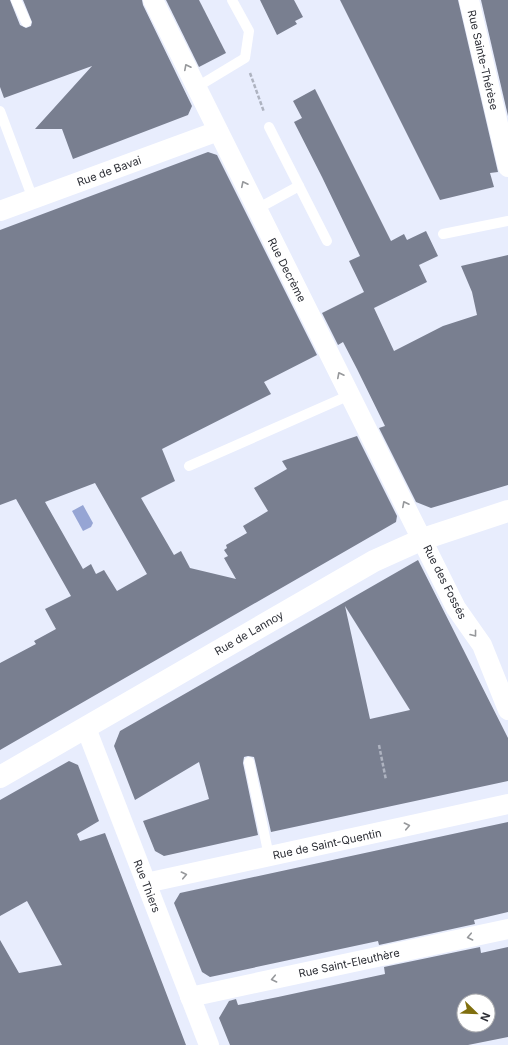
<svg xmlns="http://www.w3.org/2000/svg" width="508" height="1045" font-family="Inter,sans-serif">
<style>
.water{fill:#96a5d4}
.building{fill:#797f90;fill-rule:evenodd}
.lines{fill:none;stroke-linecap:round;stroke-linejoin:round}
.path{stroke:#aeb3c0;stroke-width:2.5;stroke-dasharray:4 2;stroke-linecap:butt}
.service{stroke:#fff;stroke-width:10}
.minor{stroke:#fff;stroke-width:20}
.secondary{stroke:#fff;stroke-width:22}
.oneway{stroke:#96989b}
.labels{text-anchor:middle;stroke-width:3.5;stroke-linejoin:round;paint-order:stroke}
.street-label{font-size:11px;fill:#2e3037;stroke:#fff}
</style>
<rect width="100%" height="100%" fill="#e8edfd"/>
<path class="water" d="M 83,505 L 93,523 L 91,527 L 83,531 L 72,511 Z"/>
<g class="building">
<path d="M 0,0 L 10,0 L 20,25 L 26,28 L 31,26 L 32,22 L 23,0 L 142,0 L 143,5 L 192,106 L 188,115 L 73,159 L 62,129 L 35,129 L 92,66 L 4,98 L 0,87 Z"/>
<path d="M 166,0 L 199,0 L 226,53 L 199,67 Z"/>
<path d="M 260,0 L 294,0 L 303,17 L 295,21 L 297,24 L 277,35 Z"/>
<path d="M 340,0 L 458,0 L 498,172 L 490,173 L 494,187 L 440,200 Z"/>
<path d="M 481,0 L 508,0 L 508,116 Z"/>
<path d="M 315,89 L 391,241 L 404,234 L 407,240 L 426,231 L 438,256 L 419,265 L 427,282 L 374,308 L 394,351 L 443,326 L 477,315 L 472,292 L 461,266 L 508,255 L 508,485 L 431,508 L 416,502 L 379,428 L 385,426 L 357,369 L 343,342 L 338,345 L 322,313 L 364,292 L 349,261 L 360,256 L 322,177 L 294,122 L 302,118 L 293,101 Z"/>
<path d="M 208,152 L 217,155 L 317,355 L 264,382 L 271,394 L 162,449 L 175,481 L 141,498 L 174,555 L 181,551 L 190,568 L 236,579 L 224,558 L 228,556 L 224,550 L 227,548 L 226,545 L 247,533 L 243,526 L 268,511 L 254,488 L 287,469 L 282,461 L 357,436 L 397,516 L 396,522 L 0,750 L 0,663 L 36,644 L 34,641 L 56,629 L 45,609 L 71,596 L 16,499 L 0,505 L 0,230 ZM 95,483 L 147,574 L 117,591 L 104,570 L 96,574 L 91,564 L 83,569 L 45,502 Z"/>
<path d="M 418,560 L 508,738 L 508,781 L 271,832 L 255,761 L 254,757 L 248,756 L 244,757 L 243,763 L 258,835 L 164,856 L 155,851 L 143,821 L 209,799 L 199,762 L 135,800 L 114,746 L 120,731 ZM 345,606 L 410,710 L 370,719 Z"/>
<path d="M 69,761 L 78,765 L 99,821 L 77,834 L 80,841 L 105,833 L 186,1045 L 0,1045 L 0,940 L 19,973 L 62,965 L 27,901 L 0,916 L 0,800 Z"/>
<path d="M 508,822 L 508,912 L 474,920 L 475,924 L 379,945 L 378,941 L 210,977 L 202,972 L 174,903 L 180,893 Z"/>
<path d="M 480,947 L 481,953 L 508,947 L 508,1037 L 468,1045 L 230,1045 L 219,1018 L 229,1001 L 236,999 L 238,1005 L 278,997 L 385,974 L 384,967 ZM 464,1001 L 488,1001 L 488,1025 L 464,1025 Z"/>
</g>
<g class="lines">
<g class="path">
<path d="M 250,73 L 264,112"/>
<path d="M 379,745 L 386,780"/>
</g>
<g class="service">
<path d="M 16,0 L 26,22"/>
<path d="M 197,87 L 245,58 L 249,31 L 232,0"/>
<path d="M 0,111 L 33,199"/>
<path d="M 269,127 L 327,241"/>
<path d="M 257,209 L 299,186"/>
<path d="M 443,234 L 508,221"/>
<path d="M 189,466 L 350,395"/>
<path d="M 249,762 L 269,856"/>
</g>
<g class="minor">
<path d="M 153,0 L 456,608 L 482,645 L 508,710"/>
<path d="M 469,0 L 508,167"/>
<path d="M 0,211 L 218,131"/>
<path d="M 86,728 L 209,1045"/>
<path d="M 146,883 L 508,804"/>
<path d="M 190,997 L 508,929"/>
</g>
<path class="secondary" d="M 0,777 L 374,561 L 423,539 L 508,511"/>
</g>
<defs><path id="oneway-chevron" d="M-2-3.5L2.5 0L-2 3.5" fill="none" stroke-width="1.6" stroke-linecap="round" stroke-linejoin="round"/></defs>
<g class="oneway">
<use href="#oneway-chevron" transform="translate(187 67) rotate(-117)"/>
<use href="#oneway-chevron" transform="translate(244 184) rotate(-116)"/>
<use href="#oneway-chevron" transform="translate(340 375) rotate(-117)"/>
<use href="#oneway-chevron" transform="translate(405 504) rotate(-117)"/>
<use href="#oneway-chevron" transform="translate(474 634) rotate(52)"/>
<use href="#oneway-chevron" transform="translate(407 826) rotate(-12)"/>
<use href="#oneway-chevron" transform="translate(184 875) rotate(-12)"/>
<use href="#oneway-chevron" transform="translate(470 937) rotate(168)"/>
<use href="#oneway-chevron" transform="translate(274 979) rotate(168)"/>
</g>
<g class="labels">
<g class="street-label">
<text transform="translate(483 60) rotate(77)" y="4">Rue Sainte-Thérèse</text>
<text transform="translate(109 171) rotate(-20)" y="4">Rue de Bavai</text>
<text transform="translate(287 270) rotate(63)" y="4">Rue Decrème</text>
<text transform="translate(445 582) rotate(63)" y="4">Rue des Fossés</text>
<text transform="translate(249 633) rotate(-30)" y="4">Rue de Lannoy</text>
<text transform="translate(327 844) rotate(-12)" y="4">Rue de Saint-Quentin</text>
<text transform="translate(147 886) rotate(69)" y="4">Rue Thiers</text>
<text transform="translate(349 963) rotate(-12)" y="4">Rue Saint-Eleuthère</text>
</g>
</g>
<g transform="translate(476 1013) rotate(113)"><circle r="19" fill="#ffffff" stroke="#abacaf"/>
<path d="M0-3L7 15L0 10L-7 15Z" fill="#806f0e"/>
<text y="-6" font-size="11" font-weight="bold" text-anchor="middle" fill="#2e3037">N</text>
</g>
</svg>
